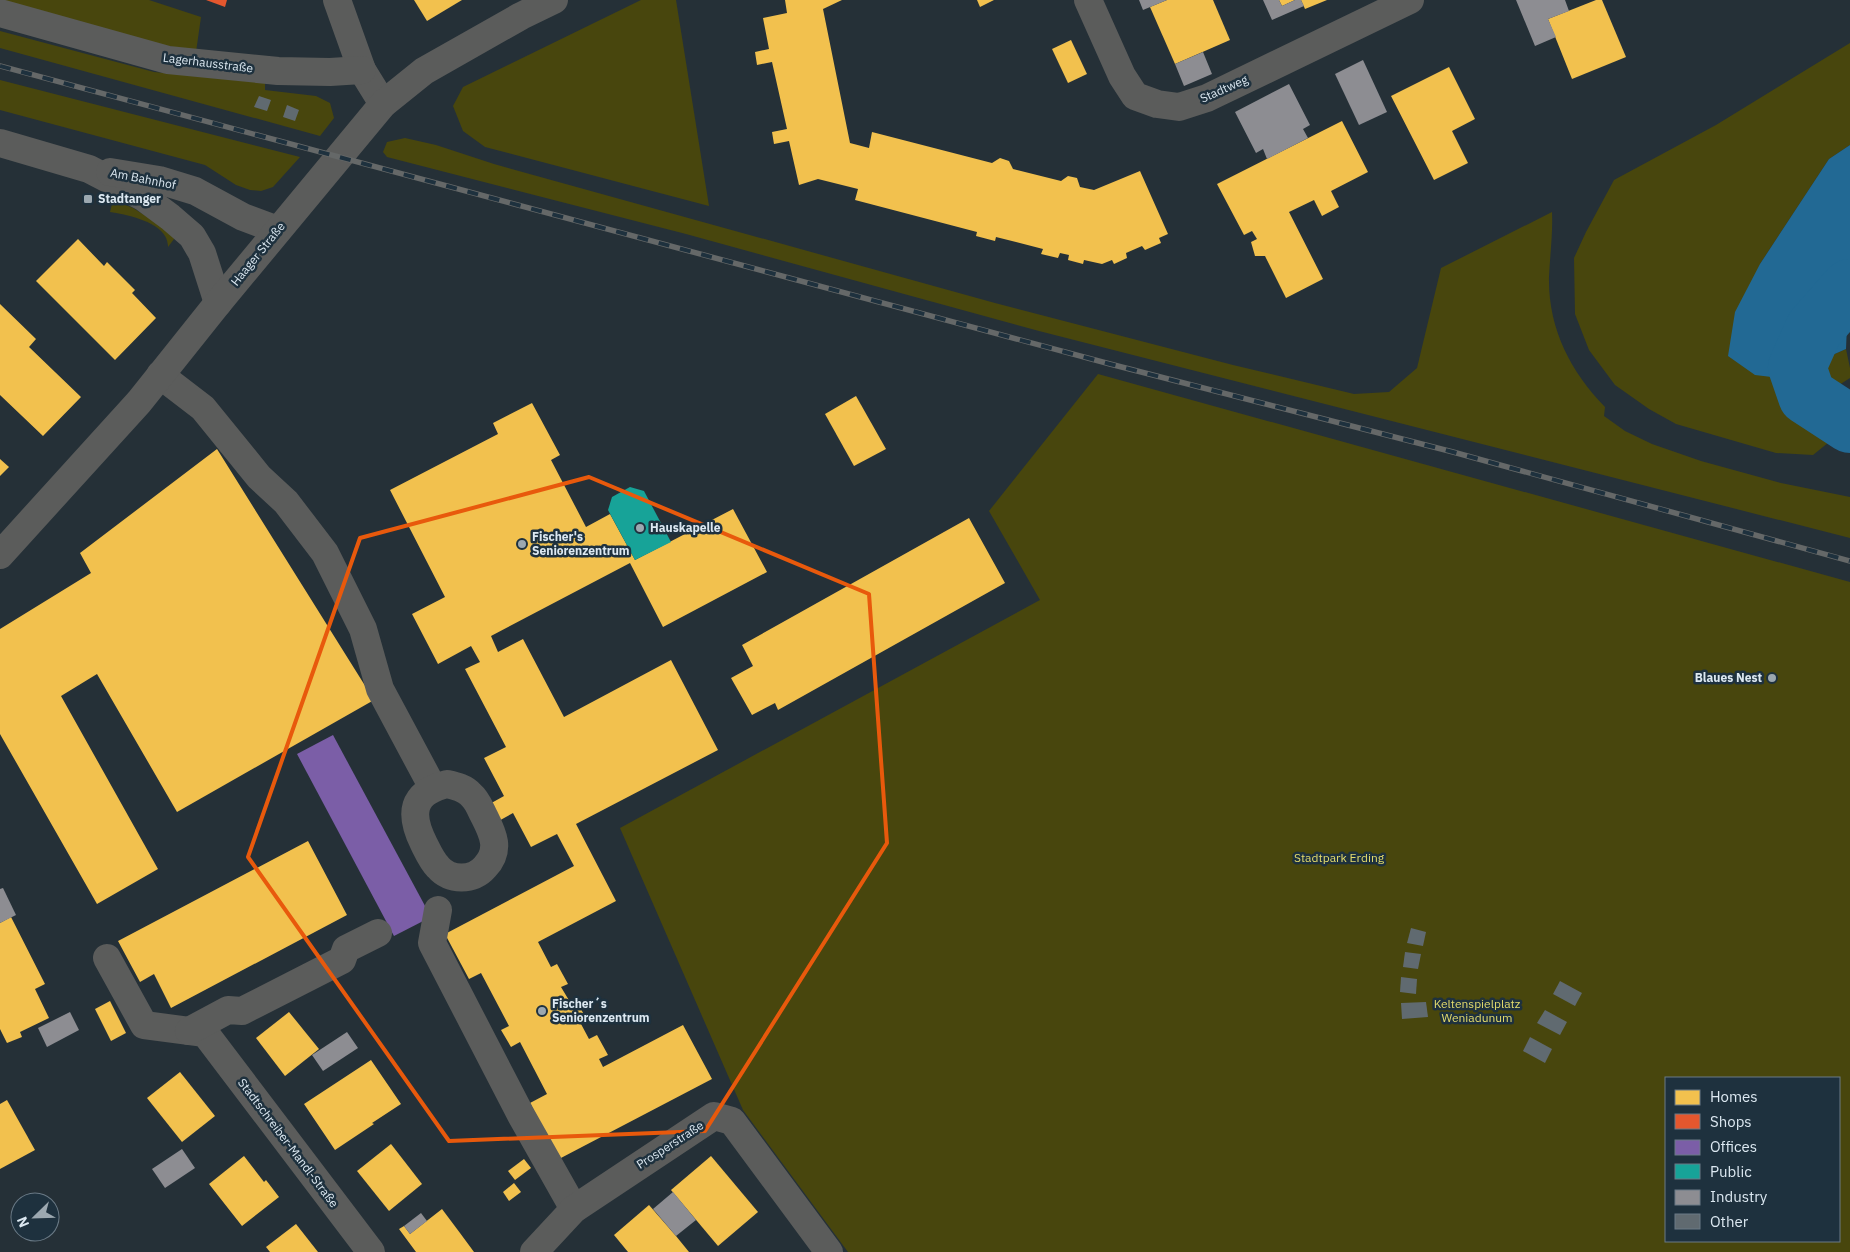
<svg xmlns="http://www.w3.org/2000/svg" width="1850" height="1252" font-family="'IBM Plex Sans',sans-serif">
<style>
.green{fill:#48460d;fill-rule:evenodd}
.water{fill:#226994}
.homes{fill:#f2c14e}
.shops{fill:#e4572e}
.offices{fill:#7b5ea7}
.public{fill:#17a398}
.industry{fill:#8d8d92}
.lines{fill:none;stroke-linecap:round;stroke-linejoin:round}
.river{stroke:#226994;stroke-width:58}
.building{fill:#606a70}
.minor{stroke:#5b5c5b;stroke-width:28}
.rail-casing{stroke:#656868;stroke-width:5.5}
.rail{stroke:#1e313e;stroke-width:4;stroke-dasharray:11;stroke-linecap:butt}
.marked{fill:none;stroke:#e8590c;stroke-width:4;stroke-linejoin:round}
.poi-dot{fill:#9ca8b0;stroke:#1e313e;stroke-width:2}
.labels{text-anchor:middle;stroke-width:5;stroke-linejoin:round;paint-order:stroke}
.street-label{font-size:12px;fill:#dce8f1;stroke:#1e313e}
.poi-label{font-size:12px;font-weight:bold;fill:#dce8f1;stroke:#1e313e;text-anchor:start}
.park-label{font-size:12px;fill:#e4dc6d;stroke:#1e313e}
</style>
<rect width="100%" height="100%" fill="#253037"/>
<g class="green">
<path d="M 0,0 L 149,0 L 201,17 L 196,52 L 127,37 Z"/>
<path d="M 641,0 L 676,0 L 709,206 L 485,147 L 463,131 L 453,106 L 463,87 Z"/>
<path d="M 0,31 L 154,72 L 265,83 L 265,90 L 316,96 L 330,103 L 334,118 L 320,136 L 0,48 Z"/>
<path d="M 1850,43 L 1850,145 L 1829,159 L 1760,264 L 1780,378 L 1797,367 L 1821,360 L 1846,349 L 1850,368 L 1850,378 L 1803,408 L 1797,410 L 1835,424 L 1834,438 L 1813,455 L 1776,453 L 1676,424 L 1649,409 L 1615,385 L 1589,350 L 1575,314 L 1574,258 L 1586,232 L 1614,180 L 1716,125 Z"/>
<path d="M 0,80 L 300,157 L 273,187 L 261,191 L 250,190 L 236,185 L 205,165 L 0,110 Z"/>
<path d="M 405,138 L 436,145 L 494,164 L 995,303 L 1233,365 L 1354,394 L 1389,392 L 1417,368 L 1441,268 L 1552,212 C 1553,233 1550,255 1549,277 C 1548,328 1570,371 1605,407 L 1604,416 L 1625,431 L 1652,444 L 1701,461 L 1781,483 L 1850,497 L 1850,538 L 1039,331 L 686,234 L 387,157 L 383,152 L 387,142 Z"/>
<path d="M 113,200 L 133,208 L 173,233 L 174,239 L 168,247 C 168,244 167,239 165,236 C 157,221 125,214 110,212 Z"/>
<path d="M 1098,374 L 1850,582 L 1850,1252 L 848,1252 L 743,1110 L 620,828 L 1040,600 L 989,511 ZM 1666,1078 L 1839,1078 L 1839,1241 L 1666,1241 Z"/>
</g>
<path class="water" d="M 1850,145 L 1850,321 L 1847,325 L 1846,349 L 1821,360 L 1797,367 L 1780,378 L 1755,375 L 1728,356 L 1735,312 L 1760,264 L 1829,159 Z"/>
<g class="homes">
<path d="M 414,0 L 462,0 L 427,21 Z"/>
<path d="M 785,0 L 842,0 L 823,9 L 850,143 L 869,148 L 872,132 L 992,163 L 1000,158 L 1009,161 L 1013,169 L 1061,181 L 1068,176 L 1077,178 L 1080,187 L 1094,190 L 1140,171 L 1168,234 L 1159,238 L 1161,243 L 1145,250 L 1142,246 L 1126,253 L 1127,258 L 1114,264 L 1112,260 L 1102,264 L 1084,260 L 1083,264 L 1068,260 L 1069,255 L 1060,253 L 1058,258 L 1041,254 L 1043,249 L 996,237 L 995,241 L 976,236 L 977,232 L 855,200 L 858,189 L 818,179 L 799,185 L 789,141 L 774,144 L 772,132 L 787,129 L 772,62 L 757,65 L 755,52 L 769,49 L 763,18 L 787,13 Z"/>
<path d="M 977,0 L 994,0 L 980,7 Z"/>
<path d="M 1167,0 L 1213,0 L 1230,40 L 1175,64 L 1150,7 Z"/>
<path d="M 1279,0 L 1295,0 L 1282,6 Z"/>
<path d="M 1301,0 L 1327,0 L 1305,9 Z"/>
<path d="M 1596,0 L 1602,0 L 1626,57 L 1572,79 L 1548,19 Z"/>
<path d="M 1071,40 L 1087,74 L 1068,83 L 1052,49 Z"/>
<path d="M 1449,67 L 1475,119 L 1452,131 L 1468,163 L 1434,180 L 1391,96 Z"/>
<path d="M 1342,121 L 1368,172 L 1331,191 L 1339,207 L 1322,216 L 1314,200 L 1289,212 L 1323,279 L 1286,298 L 1265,256 L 1255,256 L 1251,242 L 1257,239 L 1252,231 L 1244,235 L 1217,184 Z"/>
<path d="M 78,239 L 104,266 L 107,262 L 135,290 L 132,293 L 156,318 L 115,360 L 36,281 Z"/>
<path d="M 0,304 L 36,339 L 29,347 L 81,397 L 43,436 L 0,395 Z"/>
<path d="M 856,396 L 886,449 L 854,466 L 825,414 Z"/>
<path d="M 532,403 L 560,455 L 551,460 L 586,527 L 610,514 L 635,560 L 733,509 L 767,572 L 663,627 L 630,563 L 491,636 L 498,652 L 523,639 L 564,717 L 671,660 L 718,750 L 576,824 L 616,901 L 538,942 L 551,967 L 557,964 L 568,984 L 561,987 L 570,1002 L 576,999 L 587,1021 L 581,1024 L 589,1039 L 597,1035 L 608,1055 L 599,1059 L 603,1067 L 683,1025 L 712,1079 L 559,1159 L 530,1103 L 547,1094 L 520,1042 L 511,1047 L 501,1030 L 509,1026 L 481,973 L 469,979 L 445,934 L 574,866 L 557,834 L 531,847 L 513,813 L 495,823 L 486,806 L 504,796 L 484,758 L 506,747 L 465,669 L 480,662 L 471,646 L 438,664 L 412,614 L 445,597 L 390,490 L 498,434 L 493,423 Z"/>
<path d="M 217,449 L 374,700 L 177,812 L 97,674 L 61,696 L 158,869 L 97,904 L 0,734 L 0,629 L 91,573 L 80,553 Z"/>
<path d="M 0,459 L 9,467 L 0,476 Z"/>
<path d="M 969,518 L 1005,583 L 778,710 L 775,703 L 752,715 L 731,678 L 753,666 L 742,645 Z"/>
<path d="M 308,841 L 347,915 L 171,1008 L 154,974 L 140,982 L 118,941 Z"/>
<path d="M 11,917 L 45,984 L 35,989 L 49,1018 L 20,1032 L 22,1037 L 7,1043 L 0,1029 L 0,923 Z"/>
<path d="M 110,1001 L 126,1033 L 111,1041 L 95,1009 Z"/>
<path d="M 289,1012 L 319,1049 L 285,1076 L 256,1038 Z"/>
<path d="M 371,1060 L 401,1104 L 372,1123 L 374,1124 L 335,1150 L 304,1104 Z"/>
<path d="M 180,1072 L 215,1116 L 182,1142 L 147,1098 Z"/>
<path d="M 7,1100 L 35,1150 L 0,1169 L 0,1104 Z"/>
<path d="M 391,1144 L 422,1184 L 389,1211 L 357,1171 Z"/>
<path d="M 244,1156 L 264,1182 L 266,1180 L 279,1197 L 242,1226 L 209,1184 Z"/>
<path d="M 711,1156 L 758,1212 L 718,1246 L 671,1190 Z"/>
<path d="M 524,1159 L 531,1168 L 515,1180 L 508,1171 Z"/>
<path d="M 514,1183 L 521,1192 L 509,1201 L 503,1192 Z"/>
<path d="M 649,1205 L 676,1236 L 689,1252 L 628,1252 L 614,1235 Z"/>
<path d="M 442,1209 L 460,1233 L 474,1252 L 416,1252 L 399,1229 L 404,1226 L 410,1234 Z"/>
<path d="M 296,1224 L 318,1252 L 270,1252 L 266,1247 Z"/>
</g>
<path class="shops" d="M 206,0 L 227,0 L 225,7 Z"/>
<path class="offices" d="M 333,735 L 431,917 L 394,936 L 297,754 Z"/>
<path class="public" d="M 630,487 L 644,491 L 671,542 L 635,560 L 608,510 L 612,497 Z"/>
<g class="industry">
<path d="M 1139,0 L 1167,0 L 1143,10 Z"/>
<path d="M 1263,0 L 1279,0 L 1282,6 L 1295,0 L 1301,0 L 1304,6 L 1272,20 Z"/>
<path d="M 1516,0 L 1565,0 L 1569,11 L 1548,19 L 1556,37 L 1535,46 Z"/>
<path d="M 1203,52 L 1212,74 L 1184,86 L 1175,64 Z"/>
<path d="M 1363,60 L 1387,112 L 1359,125 L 1335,74 Z"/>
<path d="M 1289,84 L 1310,125 L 1303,129 L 1308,138 L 1267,159 L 1263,149 L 1256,153 L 1235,112 Z"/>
<path d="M 3,888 L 16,915 L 0,923 L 0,889 Z"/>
<path d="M 70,1012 L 79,1030 L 47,1047 L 38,1028 Z"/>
<path d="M 347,1032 L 358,1048 L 323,1071 L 312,1055 Z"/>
<path d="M 182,1149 L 195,1168 L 165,1188 L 152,1169 Z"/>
<path d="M 673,1192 L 696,1220 L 676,1236 L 653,1209 Z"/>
<path d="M 421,1213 L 427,1221 L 410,1234 L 404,1226 Z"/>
</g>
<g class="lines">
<path class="river" d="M 1850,288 L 1814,329 L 1797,367 L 1807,396 L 1850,424"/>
</g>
<g class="building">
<path d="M 259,96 L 271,100 L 267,111 L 254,107 Z"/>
<path d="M 287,105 L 299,110 L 295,121 L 283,117 Z"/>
<path d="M 1411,928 L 1426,932 L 1423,946 L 1407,943 Z"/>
<path d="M 1405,952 L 1421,954 L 1418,969 L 1403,967 Z"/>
<path d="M 1401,977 L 1417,979 L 1416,994 L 1400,992 Z"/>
<path d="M 1560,981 L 1582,993 L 1575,1006 L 1553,994 Z"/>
<path d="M 1426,1002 L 1428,1017 L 1402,1019 L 1401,1003 Z"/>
<path d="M 1545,1010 L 1567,1022 L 1560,1035 L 1537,1023 Z"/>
<path d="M 1530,1037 L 1552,1049 L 1545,1063 L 1523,1051 Z"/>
</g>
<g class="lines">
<g class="minor">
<path d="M 337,0 L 362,70 L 383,104"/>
<path d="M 1088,0 L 1122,76 L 1135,96 L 1157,104 L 1179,107 L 1207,98 L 1410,0"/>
<path d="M 0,13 L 168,60 L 278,71 L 330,72 L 362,70"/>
<path d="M 0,143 L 89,169 L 143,197 L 170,217 L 192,236 L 202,253 L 218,303"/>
<path d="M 110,172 L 159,180 L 195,191 L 243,217 L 278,230"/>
<path d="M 160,375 L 203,408 L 259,477 L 286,502 L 325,553 L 363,629 L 380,689 L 433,788"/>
<path d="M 0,555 L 139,402 L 218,303 L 383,104 L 424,71 L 521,16 L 554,0"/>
<path d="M 447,784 C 456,786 465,788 471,795 C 477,800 480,808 483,814 C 492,832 502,849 485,867 C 473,881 450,881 438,867 C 432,861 428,852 424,844 C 409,814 411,793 447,784 Z"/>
<path d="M 438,910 L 432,943 L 521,1115 L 574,1209"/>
<path d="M 107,958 L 144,1025 L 205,1033 L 371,1252"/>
<path d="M 189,1031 L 228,1010 L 242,1011 L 342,960 L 346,949 L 378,933"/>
<path d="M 534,1252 L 574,1209 L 714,1116 L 732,1121 L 829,1252"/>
</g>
<g class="rail-casing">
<path id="rail" d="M 0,66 L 1110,364 L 1453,452 L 1850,561"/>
</g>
<use href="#rail" class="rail"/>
</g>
<path class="marked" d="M 589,477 L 869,594 L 887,843 L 705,1131 L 449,1141 L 248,857 L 360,538 Z"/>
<g class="poi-dot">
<rect x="83" y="194" width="10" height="10" rx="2.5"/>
<circle cx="640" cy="528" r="5"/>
<circle cx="522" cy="544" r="5"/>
<circle cx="1772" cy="678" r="5"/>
<circle cx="542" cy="1011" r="5"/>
</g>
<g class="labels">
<g class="street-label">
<text transform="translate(208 63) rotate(7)" y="4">Lagerhausstraße</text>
<text transform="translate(1224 89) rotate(-24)" y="4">Stadtweg</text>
<text transform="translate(143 179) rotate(11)" y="4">Am Bahnhof</text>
<text transform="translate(258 254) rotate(-51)" y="4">Haager Straße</text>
<text transform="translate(288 1143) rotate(53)" y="4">Stadtschreiber-Mandl-Straße</text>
<text transform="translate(670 1145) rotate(-33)" y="4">Prosperstraße</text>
</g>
<g class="poi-label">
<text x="98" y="203">Stadtanger</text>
<text x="650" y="532">Hauskapelle</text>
<text x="532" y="541">Fischer's<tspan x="532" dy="14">Seniorenzentrum</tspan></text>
<text x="1762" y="682" text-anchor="end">Blaues Nest</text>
<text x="552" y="1008">Fischer´s<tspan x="552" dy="14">Seniorenzentrum</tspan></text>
</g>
<g class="park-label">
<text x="1339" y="862">Stadtpark Erding</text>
<text x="1477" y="1008">Keltenspielplatz<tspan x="1477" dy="14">Weniadunum</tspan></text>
</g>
</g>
<rect x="1665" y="1077" width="175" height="165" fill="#1e313e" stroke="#6a7a86"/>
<rect x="1675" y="1090" width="25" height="15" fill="#f2c14e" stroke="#6a7a86"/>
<text x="1710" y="1102" font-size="15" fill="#dce8f1">Homes</text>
<rect x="1675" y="1114" width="25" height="15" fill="#e4572e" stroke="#6a7a86"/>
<text x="1710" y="1127" font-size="15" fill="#dce8f1">Shops</text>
<rect x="1675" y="1140" width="25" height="15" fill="#7b5ea7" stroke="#6a7a86"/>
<text x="1710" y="1152" font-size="15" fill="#dce8f1">Offices</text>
<rect x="1675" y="1164" width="25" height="15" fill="#17a398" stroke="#6a7a86"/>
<text x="1710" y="1177" font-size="15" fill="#dce8f1">Public</text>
<rect x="1675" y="1190" width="25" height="15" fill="#8d8d92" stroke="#6a7a86"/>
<text x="1710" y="1202" font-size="15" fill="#dce8f1">Industry</text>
<rect x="1675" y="1214" width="25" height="15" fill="#606a70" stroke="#6a7a86"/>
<text x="1710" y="1227" font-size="15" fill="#dce8f1">Other</text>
<g transform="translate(35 1217) rotate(247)"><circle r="24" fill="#1e313e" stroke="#6a7a86"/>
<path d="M0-4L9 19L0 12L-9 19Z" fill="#9ca8b0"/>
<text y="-8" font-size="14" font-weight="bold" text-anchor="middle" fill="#dce8f1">N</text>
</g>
</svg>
